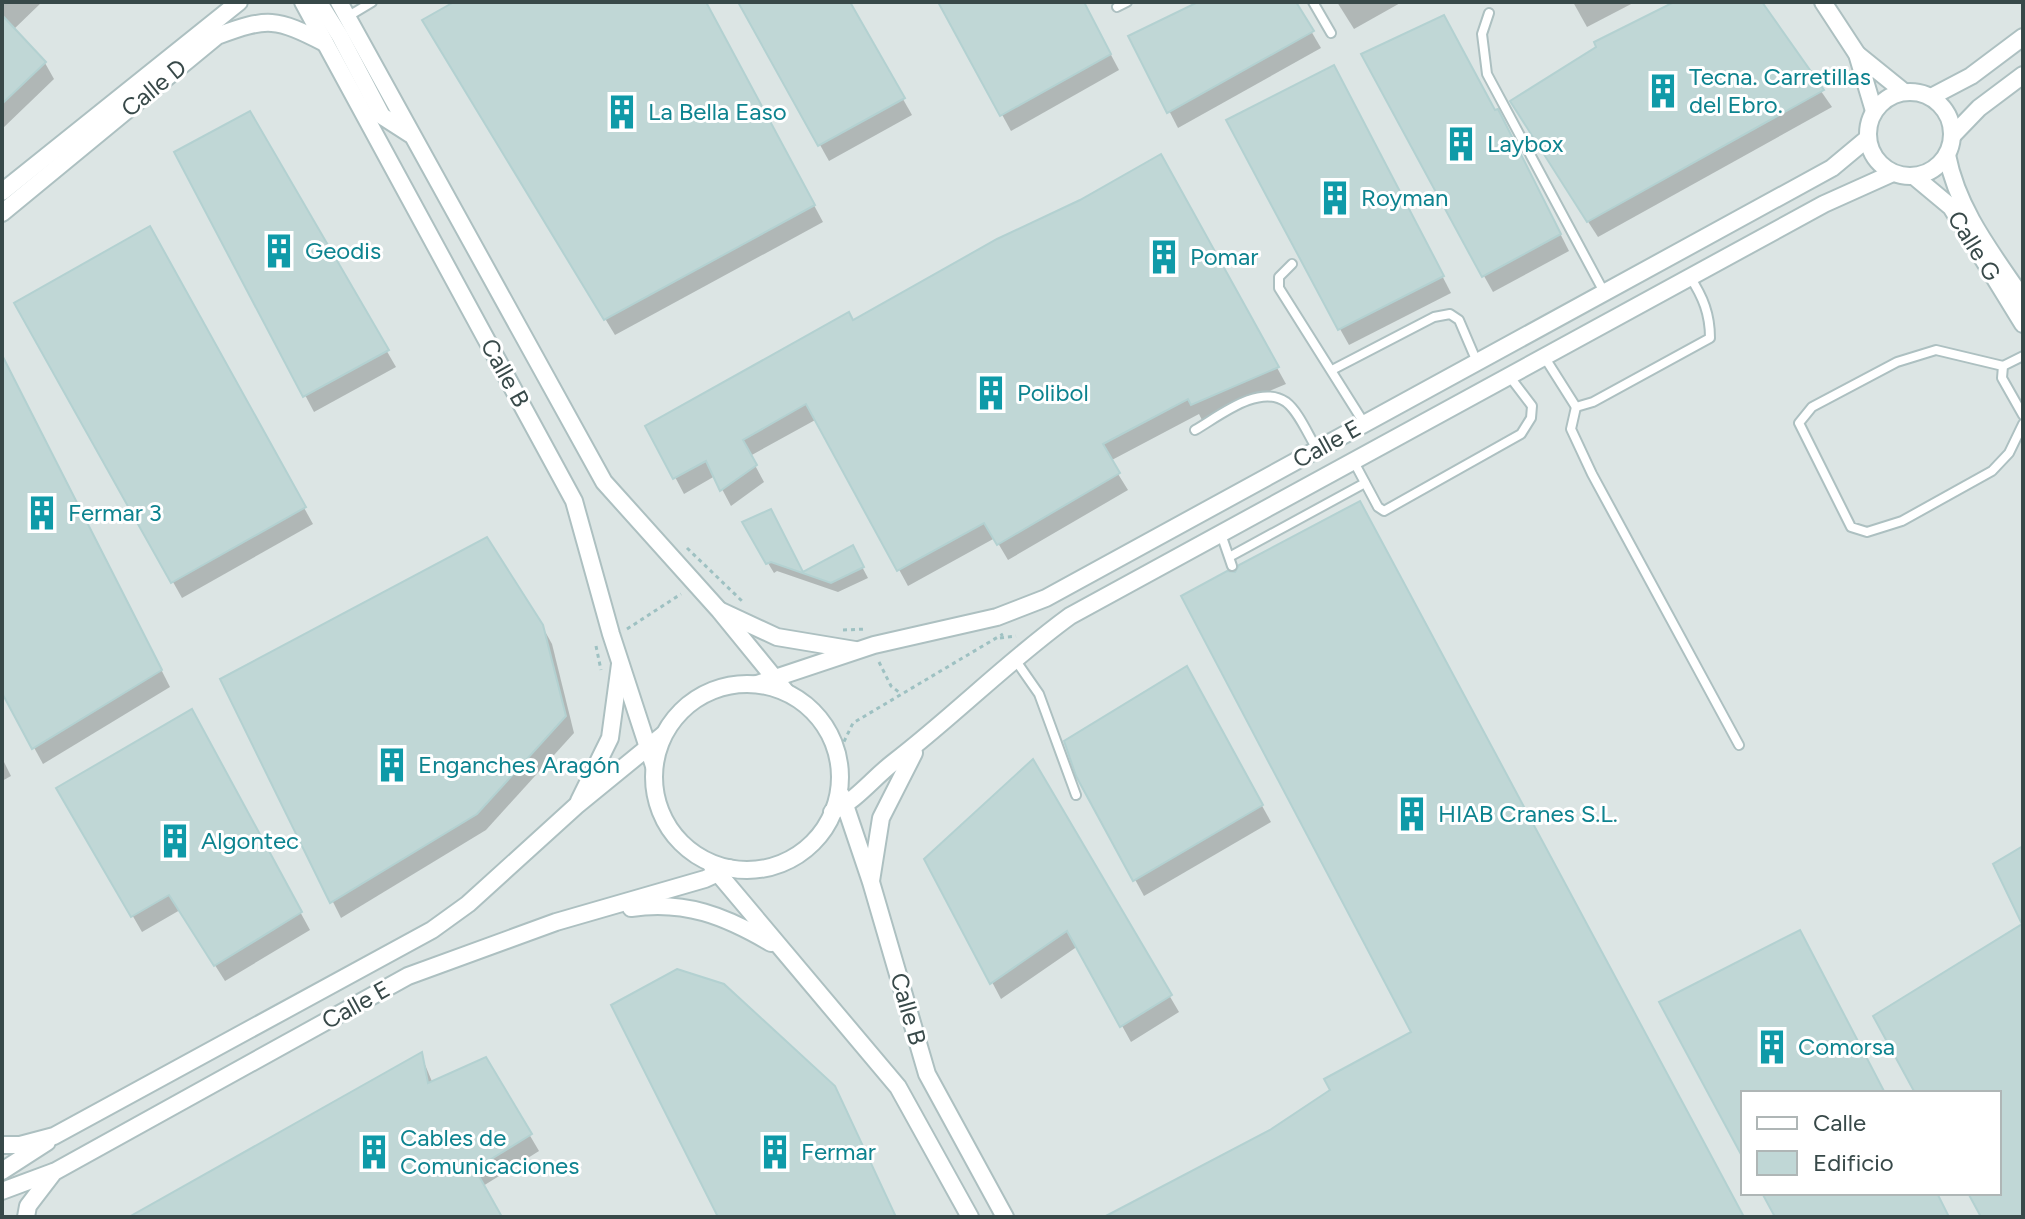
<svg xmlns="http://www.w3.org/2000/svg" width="2025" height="1219" font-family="Figtree,sans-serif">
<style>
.industrial{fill:#dce5e4;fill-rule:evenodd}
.shadow{fill:#0003}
.building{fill:#c0d7d6;stroke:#b3d1d1;stroke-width:2}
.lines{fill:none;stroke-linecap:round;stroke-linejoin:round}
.lane-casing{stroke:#adc0c1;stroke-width:12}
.street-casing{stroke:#adc0c1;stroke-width:20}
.path{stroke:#9ec1c2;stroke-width:3;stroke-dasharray:4 4;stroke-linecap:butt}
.lane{stroke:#fff;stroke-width:8}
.street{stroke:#fff;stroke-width:16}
.labels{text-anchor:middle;stroke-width:6;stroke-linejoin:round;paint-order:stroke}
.culture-label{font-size:24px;fill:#0d838f;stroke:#fff;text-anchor:start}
.street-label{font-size:24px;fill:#384949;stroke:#fff}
</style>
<rect width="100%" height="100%" fill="#ebf4f5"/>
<path class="industrial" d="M 2,2 L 2023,2 L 2023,1217 L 2,1217 ZM 1743,1093 L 1999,1093 L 1999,1193 L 1743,1193 Z"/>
<g class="shadow">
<path d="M 2,2 L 42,2 L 13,30 L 45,63 L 54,79 L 2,129 Z"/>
<path d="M 458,2 L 705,2 L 823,222 L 615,335 L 434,37 Z"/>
<path d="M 740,2 L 848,2 L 912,115 L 829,161 Z"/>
<path d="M 940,2 L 1083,2 L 1119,70 L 1011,131 Z"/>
<path d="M 1203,2 L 1294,2 L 1321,48 L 1178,128 L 1131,37 Z"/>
<path d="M 1337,2 L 1402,2 L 1354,29 Z"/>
<path d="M 1573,2 L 1635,2 L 1587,27 Z"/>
<path d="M 1675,2 L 1759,2 L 1832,107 L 1598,237 L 1521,118 Z"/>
<path d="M 1343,84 L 1451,293 L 1349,345 L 1340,329 Z"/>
<path d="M 249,113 L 396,367 L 314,412 L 177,153 Z"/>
<path d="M 1495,113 L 1506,127 L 1569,251 L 1493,292 L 1484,276 Z"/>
<path d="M 1161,157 L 1286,384 L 1202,420 L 1199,414 L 1110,461 L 1128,490 L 1008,560 L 995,538 L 908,586 L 817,419 L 750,456 L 764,482 L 731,506 L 715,476 L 684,494 L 648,426 L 853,323 Z"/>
<path d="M 149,228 L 313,524 L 182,598 L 16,303 Z"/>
<path d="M 2,357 L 170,687 L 43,764 L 2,689 Z"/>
<path d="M 776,522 L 803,574 L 852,548 L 868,578 L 838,592 L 777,571 L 774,573 L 744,523 Z"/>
<path d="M 542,626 L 552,644 L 574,733 L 486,830 L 341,918 L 222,680 Z"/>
<path d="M 1186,668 L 1271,822 L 1144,896 L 1078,775 Z"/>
<path d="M 200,728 L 310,930 L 225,981 L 180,910 L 142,932 L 59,788 Z"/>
<path d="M 2,758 L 11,776 L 2,781 Z"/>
<path d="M 1032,762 L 1179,1012 L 1131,1042 L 1078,946 L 1001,999 L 927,859 Z"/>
<path d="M 421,1055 L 433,1084 L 485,1059 L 539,1151 L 483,1186 L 500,1217 L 141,1217 Z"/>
</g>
<g class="building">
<path d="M 454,2 L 706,2 L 815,205 L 604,320 L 422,20 Z"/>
<path d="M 738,2 L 850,2 L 905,98 L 818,146 Z"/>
<path d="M 938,2 L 1084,2 L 1111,54 L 1000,116 Z"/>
<path d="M 1198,2 L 1296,2 L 1314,31 L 1167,113 L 1128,36 Z"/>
<path d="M 1674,2 L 1762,2 L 1824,90 L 1587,222 L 1510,101 L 1596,47 L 1594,42 Z"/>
<path d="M 2,15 L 46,62 L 2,104 Z"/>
<path d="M 1444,15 L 1495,110 L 1498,109 L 1561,234 L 1482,277 L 1361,54 Z"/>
<path d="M 1334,65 L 1444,276 L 1338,330 L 1226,120 Z"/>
<path d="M 250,111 L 389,350 L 303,397 L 174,152 Z"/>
<path d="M 1161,154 L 1279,367 L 1191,405 L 1188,399 L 1103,444 L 1120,473 L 997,545 L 984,523 L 897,571 L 806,404 L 743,440 L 757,465 L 720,491 L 706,461 L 673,479 L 645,426 L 849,312 L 853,320 L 997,239 L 1080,200 Z"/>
<path d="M 150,226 L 306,507 L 171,583 L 14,303 Z"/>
<path d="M 2,355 L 162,670 L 32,749 L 2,693 Z"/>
<path d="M 1360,501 L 1744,1217 L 1104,1217 L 1270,1130 L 1330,1090 L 1324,1079 L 1411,1032 L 1181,596 L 1227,571 L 1235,572 L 1239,565 Z"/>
<path d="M 771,509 L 803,572 L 853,545 L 864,567 L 831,583 L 771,562 L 766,564 L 742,522 Z"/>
<path d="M 487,537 L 543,625 L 566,716 L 477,814 L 330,903 L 220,679 Z"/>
<path d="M 1187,666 L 1263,805 L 1133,881 L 1076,776 L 1064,741 Z"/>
<path d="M 192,709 L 302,912 L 214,966 L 169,895 L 131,917 L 56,788 Z"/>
<path d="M 1033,759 L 1172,995 L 1120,1027 L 1067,931 L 990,984 L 924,859 Z"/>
<path d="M 2023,846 L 2023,1217 L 1981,1217 L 1968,1193 L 1999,1193 L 1999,1093 L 1915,1093 L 1873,1016 L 2022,924 L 1993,864 Z"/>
<path d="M 1800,930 L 1885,1093 L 1743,1093 L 1743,1158 L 1659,1002 Z"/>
<path d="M 677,969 L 724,984 L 835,1086 L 896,1217 L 718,1217 L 611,1005 Z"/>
<path d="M 422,1052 L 428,1083 L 486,1057 L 532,1134 L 475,1169 L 502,1217 L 129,1217 Z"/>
<path d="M 1762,1193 L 1937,1193 L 1949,1217 L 1775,1217 Z"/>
</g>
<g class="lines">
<g class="lane-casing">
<g id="lane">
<path d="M 1313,2 L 1331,33"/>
<path d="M 1117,7 L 1127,2"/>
<path d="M 1489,13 L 1482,34 L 1487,74 L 1604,292"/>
<path d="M 347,17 L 372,2"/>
<path d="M 1292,264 L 1279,277 L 1279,288 L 1364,423"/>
<path d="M 2023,356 L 2003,366 L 2002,378 L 2023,415"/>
<path d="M 1545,358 L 1576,407"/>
<path d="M 2003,366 L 1936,350 L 1897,362 L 1812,407 L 1799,423 L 1851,527 L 1867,532 L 1902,521 L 1992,471 L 2009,453 L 2023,424"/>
<path d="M 1332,370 L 1434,317 L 1450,314 L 1459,320 L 1477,362"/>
<path d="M 1576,407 L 1571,429 L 1592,474 L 1739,745"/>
<path d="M 1576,407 L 1593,402 L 1710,338 C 1710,314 1703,297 1690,277"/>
<path d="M 1195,430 C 1218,417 1259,383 1286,402 C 1299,412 1308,435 1317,449"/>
<path d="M 1354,462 L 1378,507 L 1384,511 L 1521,434 L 1531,418 L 1532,406 L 1510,377"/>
<path d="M 1221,534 L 1232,566"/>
<path d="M 1231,556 L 1365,483"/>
<path d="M 1014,658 L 1039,694 L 1076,795"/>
</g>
</g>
<g class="street-casing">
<g id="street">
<path d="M 303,2 L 574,501 L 611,634 L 654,766"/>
<path d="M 312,2 L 323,9 L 340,36 L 382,116 L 410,134"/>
<path d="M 339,2 L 604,482 L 719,610 L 786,692"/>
<path d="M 1823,2 L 1857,54 L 1874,111"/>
<path d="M 1857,54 L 1904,92"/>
<circle cx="1910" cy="134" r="42"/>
<path d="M 1931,97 L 1971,76 L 2023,37"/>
<path d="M 1953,135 L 1979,108 L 2023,75"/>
<path d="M 1947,155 C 1958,211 1992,253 2023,299"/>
<path d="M 1915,177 L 1951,207 L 2023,324"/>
<path d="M 2,192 L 239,2"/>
<path d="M 2,213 L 217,36 C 268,17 276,18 325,43"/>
<path d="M 721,611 L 777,637 L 855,650"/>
<path d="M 757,684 L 874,645 L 997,617 L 1046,598 L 1832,168 L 1868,138"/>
<circle cx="747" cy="777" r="93"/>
<path d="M 842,796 L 871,882 L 927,1074 L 1005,1217"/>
<path d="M 579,801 L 610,738 L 620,664"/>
<path d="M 832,812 C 857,800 873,778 894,762 C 955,715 1008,661 1070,616 L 1824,204 L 1893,173"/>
<path d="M 712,866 L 898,1087 L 970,1217"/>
<path d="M 871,881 L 881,818 L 914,753"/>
<path d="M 631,908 C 685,900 725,916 771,943"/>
<path d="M 2,1145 L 20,1145 L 54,1136 L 432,930 L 468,904 L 576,806 L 663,735"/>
<path d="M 2,1171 L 47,1142"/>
<path d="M 2,1191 L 53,1172"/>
<path d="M 26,1217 L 28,1206 L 54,1172 L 408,976 L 556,922 L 705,879 L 729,868"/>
</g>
</g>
<g class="path">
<path d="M 687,548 L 742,601"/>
<path d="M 627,629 L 681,594"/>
<path d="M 843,630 L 867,629"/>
<path d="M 1000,638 L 1016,636"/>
<path d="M 596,646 L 601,670"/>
<path d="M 879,662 L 891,686 L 900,693"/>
<path d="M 837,756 L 853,723 L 1003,634"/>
</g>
<use href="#lane" class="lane"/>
<use href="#street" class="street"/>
</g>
<defs>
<g id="building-bare" transform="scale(2.76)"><path d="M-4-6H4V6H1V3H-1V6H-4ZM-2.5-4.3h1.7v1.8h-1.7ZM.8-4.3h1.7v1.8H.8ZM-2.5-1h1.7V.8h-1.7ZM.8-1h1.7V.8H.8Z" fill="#0f9aa8" stroke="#fff" stroke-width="2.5" paint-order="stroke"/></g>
</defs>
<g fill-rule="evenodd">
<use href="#building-bare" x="1663" y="91"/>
<use href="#building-bare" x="622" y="112"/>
<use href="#building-bare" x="1461" y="144"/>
<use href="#building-bare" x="1335" y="198"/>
<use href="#building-bare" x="279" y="251"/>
<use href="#building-bare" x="1164" y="257"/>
<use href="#building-bare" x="991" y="393"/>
<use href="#building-bare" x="42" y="513"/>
<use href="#building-bare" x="392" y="765"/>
<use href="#building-bare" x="1412" y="814"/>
<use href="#building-bare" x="175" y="841"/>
<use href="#building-bare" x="1772" y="1047"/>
<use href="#building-bare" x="374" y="1152"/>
<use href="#building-bare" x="775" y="1152"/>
</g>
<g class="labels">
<g class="culture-label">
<text x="1689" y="85">Tecna. Carretillas<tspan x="1689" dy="28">del Ebro.</tspan></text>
<text x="648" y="120">La Bella Easo</text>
<text x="1487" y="152">Laybox</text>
<text x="1361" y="206">Royman</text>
<text x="305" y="259">Geodis</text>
<text x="1190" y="265">Pomar</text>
<text x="1017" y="401">Polibol</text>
<text x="68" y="521">Fermar 3</text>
<text x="418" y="773">Enganches Aragón</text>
<text x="1438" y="822">HIAB Cranes S.L.</text>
<text x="201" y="849">Algontec</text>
<text x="1798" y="1055">Comorsa</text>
<text x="400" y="1146">Cables de<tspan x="400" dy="28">Comunicaciones</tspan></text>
<text x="801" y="1160">Fermar</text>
</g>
<g class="street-label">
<text transform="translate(154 88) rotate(-39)" y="8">Calle D</text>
<text transform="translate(1974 246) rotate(58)" y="8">Calle G</text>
<text transform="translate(505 373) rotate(61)" y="8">Calle B</text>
<text transform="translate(1327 444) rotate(-29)" y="8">Calle E</text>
<text transform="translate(356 1005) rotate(-29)" y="8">Calle E</text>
<text transform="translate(908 1009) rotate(74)" y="8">Calle B</text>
</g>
</g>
<rect width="2025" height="1219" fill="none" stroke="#384949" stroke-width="8"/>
<rect x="1741" y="1091" width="260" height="104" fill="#ffffff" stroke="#afb6b6" stroke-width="2"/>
<rect x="1757" y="1117" width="40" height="12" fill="#ffffff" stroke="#afb6b6" stroke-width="2"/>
<text x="1813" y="1131" font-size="24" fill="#384949">Calle</text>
<rect x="1757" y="1151" width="40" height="24" fill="#c0d7d6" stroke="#afb6b6" stroke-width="2"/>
<text x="1813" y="1171" font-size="24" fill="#384949">Edificio</text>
</svg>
